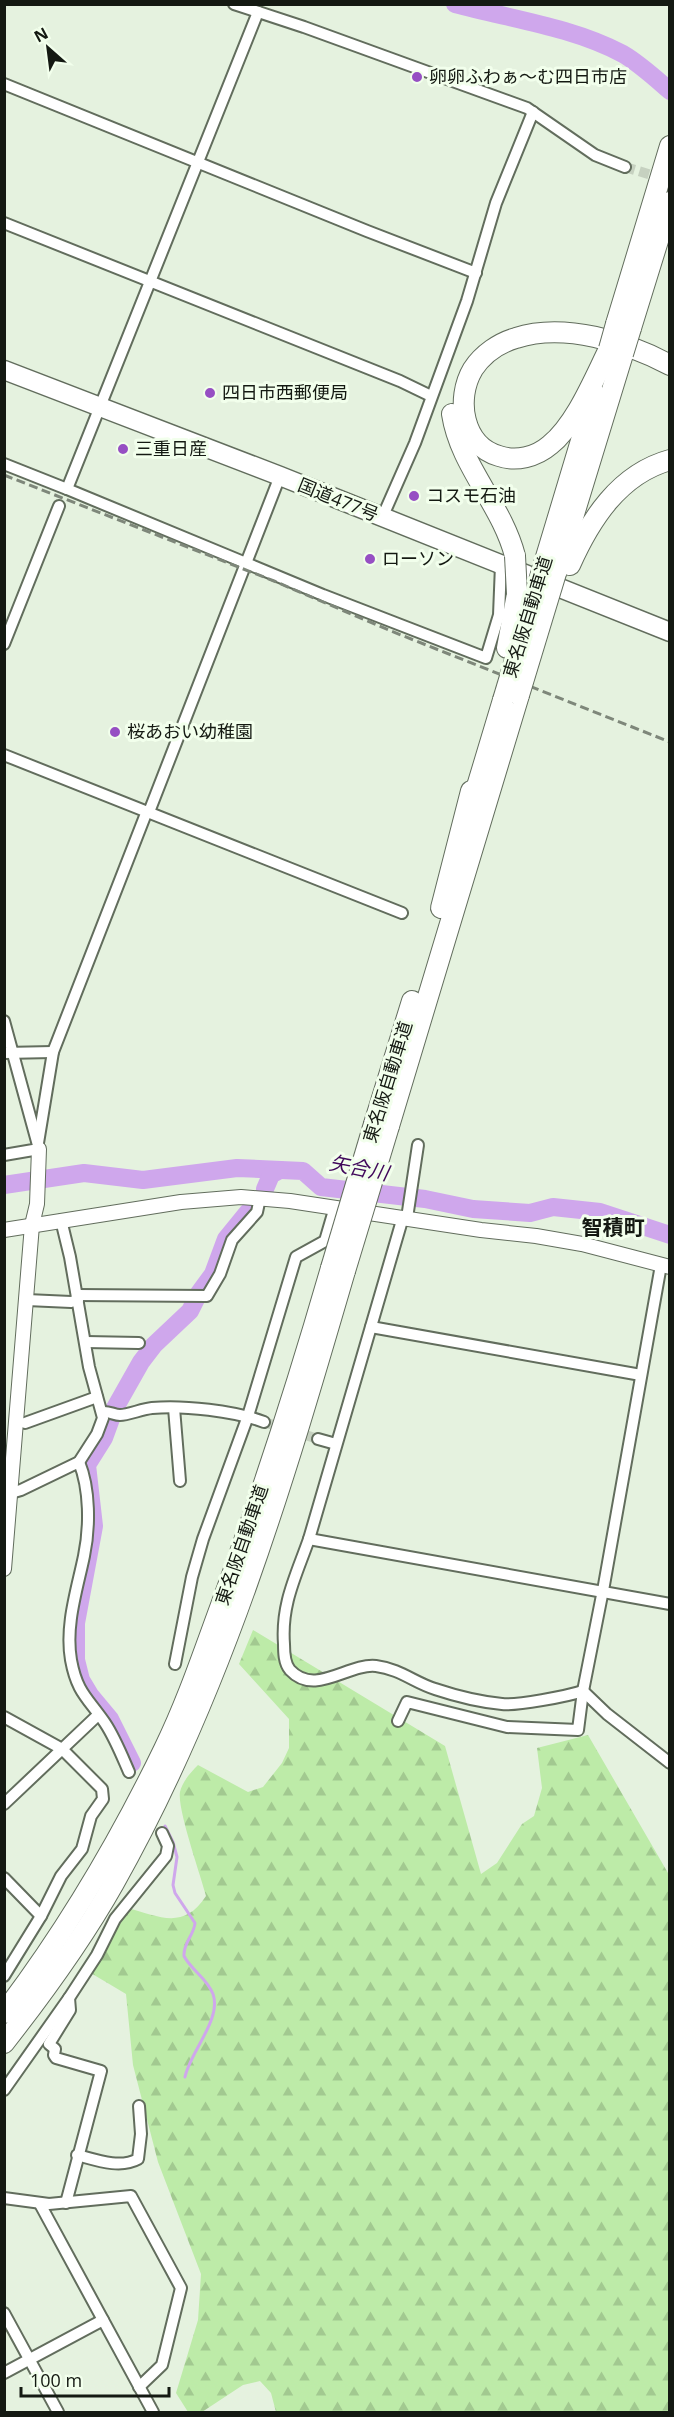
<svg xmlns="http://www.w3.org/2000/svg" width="674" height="2417" font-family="'Open Sans','Noto Sans JP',sans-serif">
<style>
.forest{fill:url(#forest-firs)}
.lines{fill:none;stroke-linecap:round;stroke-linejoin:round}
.stream{stroke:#cfa7ec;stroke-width:3}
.river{stroke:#cfa7ec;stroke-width:18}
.minor-tunnel{stroke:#c6d1c0;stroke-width:10;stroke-dasharray:10 5;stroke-linecap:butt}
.minor-casing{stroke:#626d5d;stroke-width:14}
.tertiary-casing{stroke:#626d5d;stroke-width:16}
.trunk-casing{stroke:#626d5d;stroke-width:21}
.motorway-casing{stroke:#626d5d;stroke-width:22}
.minor{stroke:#fff;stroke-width:10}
.tertiary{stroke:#fff;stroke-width:14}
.trunk{stroke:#fff;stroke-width:18}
.motorway{stroke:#fff;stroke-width:20}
.rail{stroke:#7e877a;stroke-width:3;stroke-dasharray:9 4.5;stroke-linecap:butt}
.motorway-bridge-casing{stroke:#626d5d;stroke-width:22;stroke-linecap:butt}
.motorway-bridge{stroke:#fff;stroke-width:20}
.poi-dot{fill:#964fc3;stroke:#f2ffec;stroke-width:2}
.labels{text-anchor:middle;stroke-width:6;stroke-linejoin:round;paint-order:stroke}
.poi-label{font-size:18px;fill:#141912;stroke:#f2ffec;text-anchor:start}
.street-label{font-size:18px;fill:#141912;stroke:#f2ffec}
.water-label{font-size:20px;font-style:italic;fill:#3f075a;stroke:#f2ffec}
.quarter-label{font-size:21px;font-weight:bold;fill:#141912;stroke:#f2ffec}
</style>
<defs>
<pattern id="forest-firs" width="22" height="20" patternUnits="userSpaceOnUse" patternTransform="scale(1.5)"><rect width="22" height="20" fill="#bdeba8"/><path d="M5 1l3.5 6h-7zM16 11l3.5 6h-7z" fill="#a2c990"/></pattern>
</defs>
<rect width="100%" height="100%" fill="#e5f2df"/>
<path class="forest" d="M 253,1630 L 445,1746 L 481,1874 L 497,1863 L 522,1824 L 534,1816 L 542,1788 L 537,1748 L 588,1735 L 668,1873 L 669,2412 L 276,2412 L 271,2393 L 260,2381 L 243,2385 L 202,2412 L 188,2412 L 176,2393 L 198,2320 L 201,2274 L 158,2162 L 133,2065 L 126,1994 L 84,1969 L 128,1908 C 160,1917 184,1930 206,1896 C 201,1876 177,1809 180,1792 C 182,1782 191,1772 198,1765 L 248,1792 L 263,1787 L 282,1763 L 289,1748 L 289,1719 L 239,1664 Z"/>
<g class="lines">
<path class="stream" d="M 165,1826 L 173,1842 L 177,1857 L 173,1885 L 175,1893 L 195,1923 C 194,1935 183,1943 184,1956 C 191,1970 207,1978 213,1994 C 222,2019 190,2052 185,2077"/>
<g class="river">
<path d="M 455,4 C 511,19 572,27 623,54 C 640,64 655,78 670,91"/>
<path d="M 4,1185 L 84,1173 L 143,1180 L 237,1168 L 303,1171 L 321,1187 L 425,1199 L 473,1209 L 530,1213 L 553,1207 L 600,1212 L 670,1235"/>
<path d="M 265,1189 L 271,1175 L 280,1170"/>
<path d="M 132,1763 L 110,1719 L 90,1695 L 81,1680 L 76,1660 L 76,1623 L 94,1526 L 87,1465 L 104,1438 L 115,1408 L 141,1362 L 154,1345 L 190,1311 L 199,1293 L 213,1274 L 226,1239 L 248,1212"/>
</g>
<g class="minor-tunnel">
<path d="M 625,167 L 665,179"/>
<path d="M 264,1422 L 318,1439"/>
</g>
<g class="minor-casing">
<g id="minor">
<path d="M 234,4 L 304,27 L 527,108 L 595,155 L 625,167"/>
<path d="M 4,84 L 367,231 L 476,273"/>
<path d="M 4,223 L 400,381 L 431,396"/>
<path d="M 4,464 L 67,489 L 258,12"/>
<path d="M 67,489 L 323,595 L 486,658 L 499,615 L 501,565"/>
<path d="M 382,518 L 415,443 L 467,301 L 496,203 L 533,112"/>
<path d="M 4,644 L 59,506"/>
<path d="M 4,755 L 402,913"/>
<path d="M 149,812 L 280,476"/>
<path d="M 4,1021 L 39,1149 L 4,1155"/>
<path d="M 4,1053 L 53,1052"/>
<path d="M 38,1143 L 53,1052 L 147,811"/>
<path d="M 403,1217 L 309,1539 L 670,1604"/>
<path d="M 407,1218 L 418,1145"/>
<path d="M 77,1295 L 207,1296 L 220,1274 L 232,1240 L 257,1212 L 260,1198"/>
<path d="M 27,1300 L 71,1302 L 78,1300"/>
<path d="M 371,1327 L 641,1375"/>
<path d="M 86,1342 L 139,1343"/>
<path d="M 174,1408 L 180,1481"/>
<path d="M 102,1412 C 109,1411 114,1415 120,1415 C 128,1415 142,1409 152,1408 C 183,1405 235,1411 264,1422"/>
<path d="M 25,1423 L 97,1397"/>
<path d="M 318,1439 L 336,1444"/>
<path d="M 79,1462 C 90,1489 90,1527 84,1556 C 77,1590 65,1625 71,1660 C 77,1693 88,1698 105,1723 C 115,1738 122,1756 129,1772"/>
<path d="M 4,1495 L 21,1490 L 79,1462 L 97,1434 L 103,1418 L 89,1367 L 70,1257 L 61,1220"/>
<path d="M 309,1539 C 296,1576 281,1604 284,1644 C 284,1652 284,1663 290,1670 C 315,1697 348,1663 376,1666 C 400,1669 415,1683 435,1689 C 456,1696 481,1702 502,1704 C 516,1706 568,1696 583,1691"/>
<path d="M 175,1664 L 192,1577 L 203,1539 L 248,1416 L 296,1257 L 325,1241 L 335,1207"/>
<path d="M 583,1691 L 607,1714 L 670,1763"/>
<path d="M 4,1717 L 62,1749 L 102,1789 L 103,1799 L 91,1816 L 82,1849 L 61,1876 L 41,1916 L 4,1976"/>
<path d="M 398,1721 L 407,1702 L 507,1727 L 578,1730 L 583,1691 L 604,1585 L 661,1265"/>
<path d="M 4,1804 L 98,1715"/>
<path d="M 4,1878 L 41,1916"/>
<path d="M 4,2090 L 69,1998 L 97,1955 L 115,1919 L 166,1856 L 168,1846 L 162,1833"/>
<path d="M 77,2155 C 96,2160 120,2169 138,2159 L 141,2134 L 139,2106"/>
<path d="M 4,2198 L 49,2204 L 131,2196 L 181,2288 L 162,2365 L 139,2387"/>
<path d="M 66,2203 L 101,2071 L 56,2058 L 54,2055 L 55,2049 L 49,2044 L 70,2010 L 69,1998"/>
<path d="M 40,2204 L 153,2412"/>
<path d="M 4,2313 L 58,2412"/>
<path d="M 4,2373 L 103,2320"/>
</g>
</g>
<g class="tertiary-casing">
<g id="tertiary">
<path d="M 4,1230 L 181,1202 L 241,1197 L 290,1201 L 481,1230 L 536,1236 L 582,1244 L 670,1267"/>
<path d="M 4,1569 L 32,1225 L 37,1204 L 39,1149"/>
</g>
</g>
<g class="trunk-casing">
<path id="trunk" d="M 4,370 L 280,476 L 670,632"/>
</g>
<g class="motorway-casing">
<g id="motorway">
<path d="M 616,324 L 670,146"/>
<path d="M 631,328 L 670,202"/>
<path d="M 609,349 C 594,379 576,424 550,445 C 536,457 516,462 499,456 C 463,446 455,399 473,369 C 483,354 499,343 516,338 C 564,322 627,342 670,365"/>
<path d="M 452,414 C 460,466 502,505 515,556"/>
<path d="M 570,565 C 590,520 619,474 670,460"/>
<path d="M 543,567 L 595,394"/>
<path d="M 556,573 L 623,354"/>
<path d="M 507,648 L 517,594"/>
<path d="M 515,660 L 534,598"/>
<path d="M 472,803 L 503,700"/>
<path d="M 441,908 L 471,791"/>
<path d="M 374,1124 L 412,1001"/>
<path d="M 389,1126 L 519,695"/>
<path d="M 4,2013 C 67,1930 119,1842 164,1749 C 188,1700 205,1648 224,1597 C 264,1488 299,1379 331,1268"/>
<path d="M 4,2043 C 44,1992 82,1940 114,1883 C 222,1692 284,1480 345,1271"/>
</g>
</g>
<use href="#minor" class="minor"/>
<use href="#tertiary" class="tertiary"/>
<use href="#trunk" class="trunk"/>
<use href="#motorway" class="motorway"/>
<path class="rail" d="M 4,475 L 274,581 L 391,631 L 670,742"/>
<g class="motorway-bridge-casing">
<g id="motorway-bridge">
<path d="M 609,349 L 616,324"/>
<path d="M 623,354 L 631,328"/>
<path d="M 515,556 L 517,594"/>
<path d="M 534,598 L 543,567"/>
<path d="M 519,695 L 556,573"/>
<path d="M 503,700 L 515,660"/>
<path d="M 331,1268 L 374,1124"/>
<path d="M 345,1271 L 389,1126"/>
</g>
</g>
<use href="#motorway-bridge" class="motorway-bridge"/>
</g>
<g class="poi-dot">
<circle cx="417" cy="77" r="6"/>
<circle cx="210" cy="393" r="6"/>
<circle cx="123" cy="449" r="6"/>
<circle cx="414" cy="496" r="6"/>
<circle cx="370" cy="559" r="6"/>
<circle cx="115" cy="732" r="6"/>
</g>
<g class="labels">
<g class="poi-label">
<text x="429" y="83">卵卵ふわぁ～む四日市店</text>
<text x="222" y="399">四日市西郵便局</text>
<text x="135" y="455">三重日産</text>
<text x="426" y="502">コスモ石油</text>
<text x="382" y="565">ローソン</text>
<text x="127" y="738">桜あおい幼稚園</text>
</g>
<g class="street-label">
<text transform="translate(338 500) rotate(22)" y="6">国道477号</text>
<text transform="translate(528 617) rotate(-73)" y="6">東名阪自動車道</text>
<text transform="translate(388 1082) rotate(-73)" y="6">東名阪自動車道</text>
<text transform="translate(242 1545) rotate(-71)" y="6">東名阪自動車道</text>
</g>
<g class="water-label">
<text transform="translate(359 1168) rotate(11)" y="7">矢合川</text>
</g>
<g class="quarter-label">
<text x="613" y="1235">智積町</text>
</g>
</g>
<rect width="674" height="2417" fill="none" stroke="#141912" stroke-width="12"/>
<g transform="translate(48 48) rotate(332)" stroke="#f2ffec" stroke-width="4.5" paint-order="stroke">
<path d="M0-4.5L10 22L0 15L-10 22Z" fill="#141912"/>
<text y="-9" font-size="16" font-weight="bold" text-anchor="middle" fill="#141912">N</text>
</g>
<path d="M21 2387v9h148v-9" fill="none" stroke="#141912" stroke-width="3"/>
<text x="30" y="2387" font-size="18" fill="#141912" stroke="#f2ffec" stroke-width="4.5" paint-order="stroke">100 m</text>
</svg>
